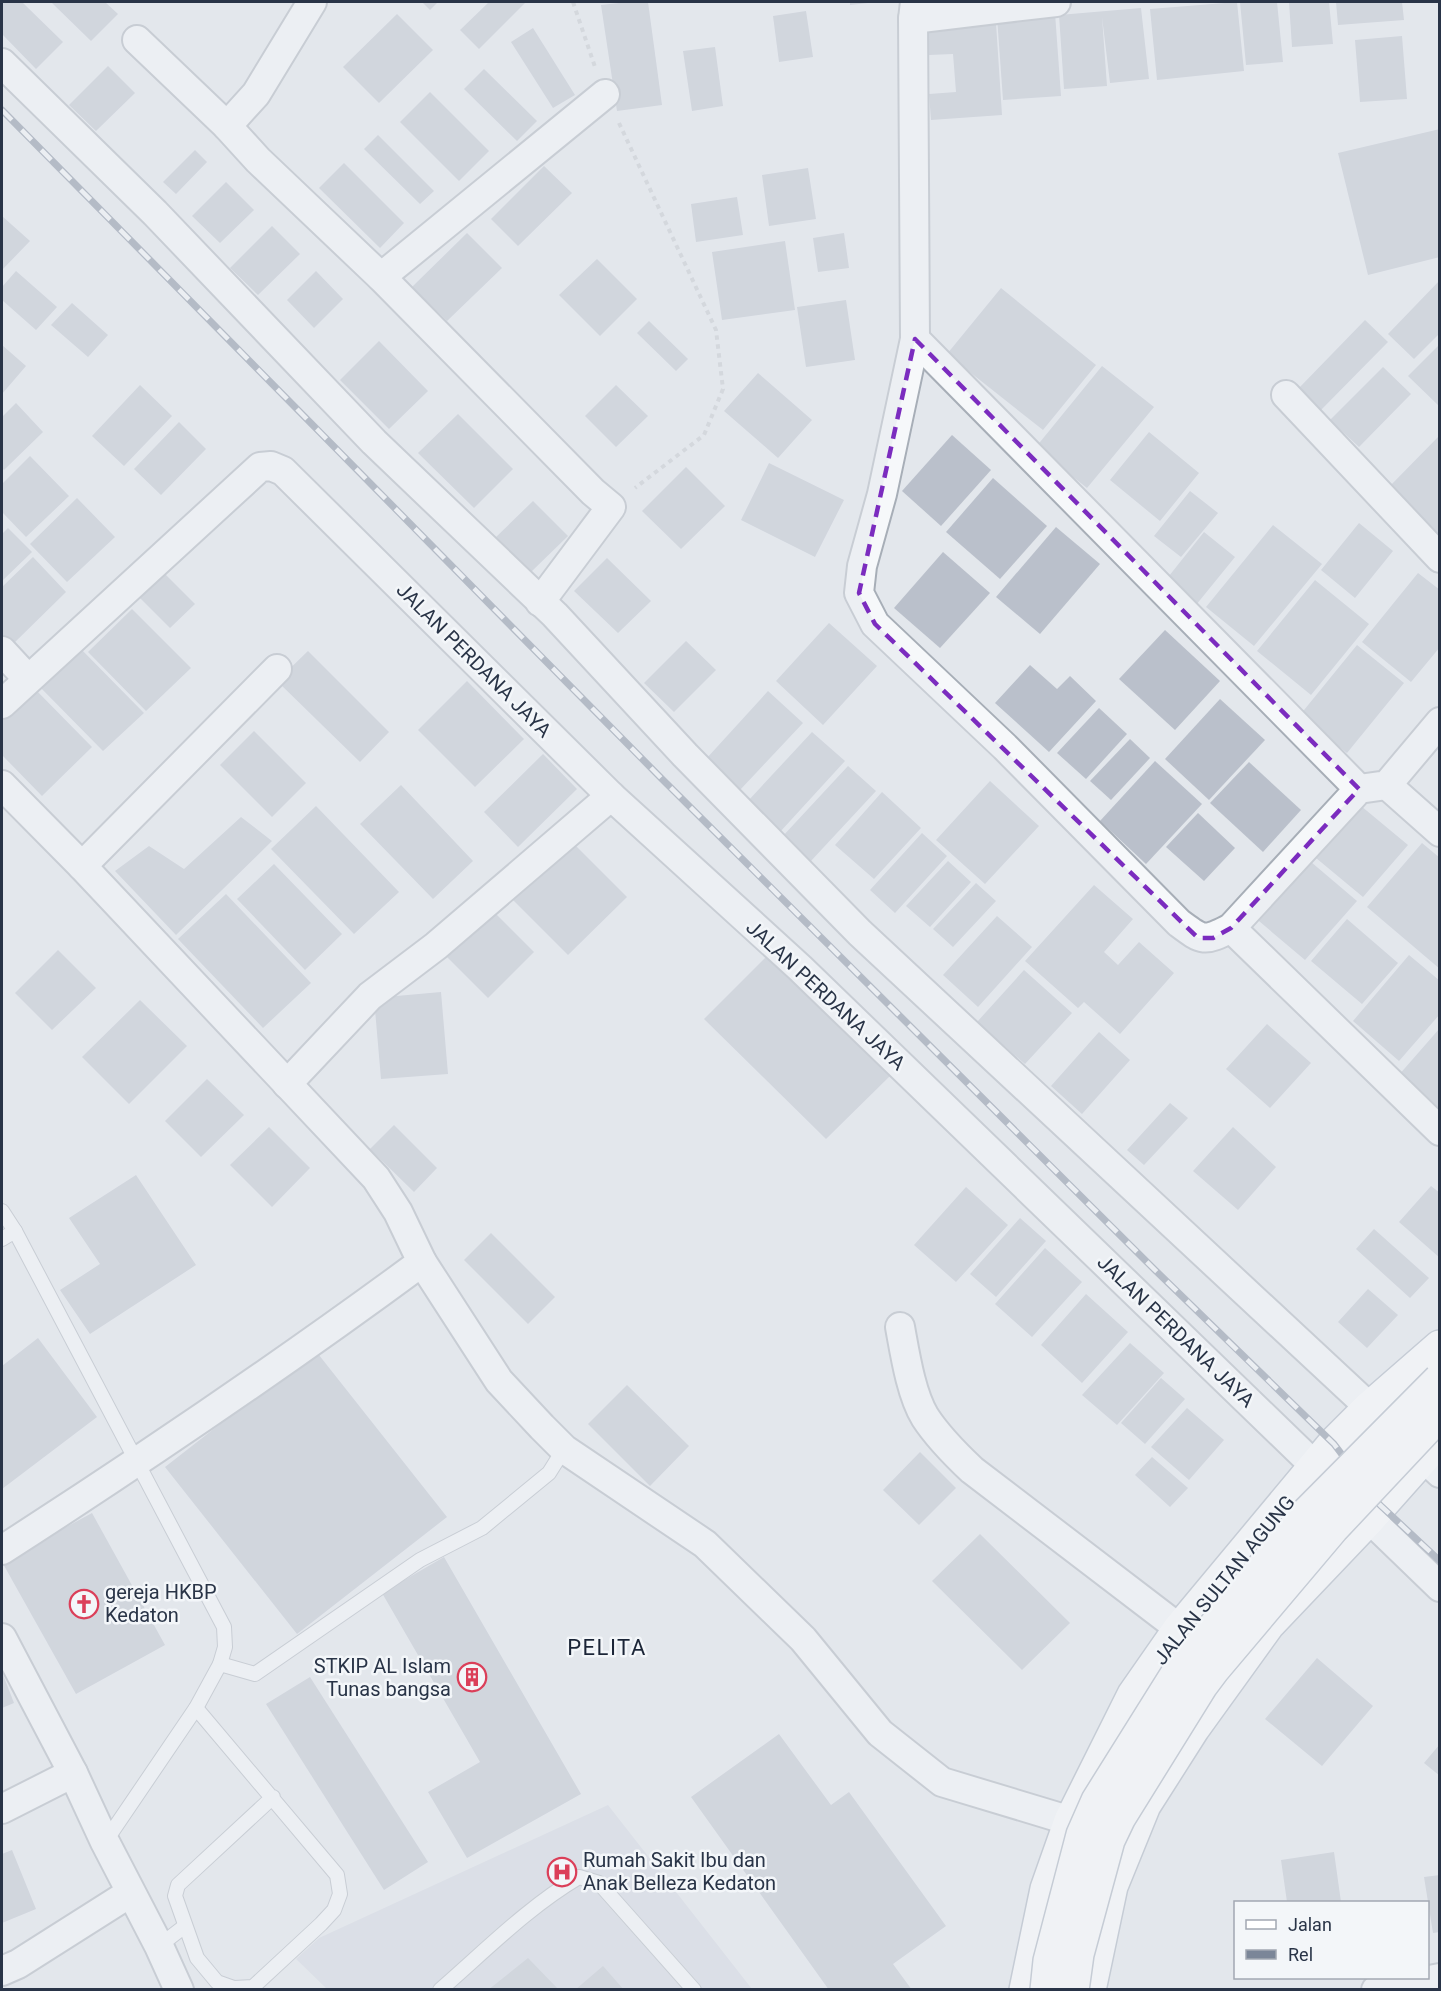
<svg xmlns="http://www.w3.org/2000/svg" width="1441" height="1991" font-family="Roboto,sans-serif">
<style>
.built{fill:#d1d6df}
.building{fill:#bac0cb}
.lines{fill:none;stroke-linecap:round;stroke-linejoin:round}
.service-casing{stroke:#a7aeb7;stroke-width:16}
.minor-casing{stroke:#a7aeb7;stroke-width:32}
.primary-casing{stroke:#a1abb9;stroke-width:36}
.path{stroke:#c1c5cb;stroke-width:4;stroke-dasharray:4.5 4.5;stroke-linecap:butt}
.service{stroke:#f6f8fa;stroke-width:14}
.minor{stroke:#f6f8fa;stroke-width:28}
.primary{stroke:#fff;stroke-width:33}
.rail-casing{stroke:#7b8698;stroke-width:7}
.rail{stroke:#f3f6f9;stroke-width:4.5;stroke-dasharray:14;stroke-linecap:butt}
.primary-bridge-casing{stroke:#a1abb9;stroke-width:36;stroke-linecap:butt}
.primary-bridge{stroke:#fff;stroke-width:33}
.marked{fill:none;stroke:#7b2cbf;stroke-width:4.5;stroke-dasharray:12 8;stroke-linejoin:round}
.labels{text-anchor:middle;stroke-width:5;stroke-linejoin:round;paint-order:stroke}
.street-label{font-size:20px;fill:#293447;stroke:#f3f6f9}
.poi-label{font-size:20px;fill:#293447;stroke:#f3f6f9;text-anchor:start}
.quarter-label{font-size:22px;letter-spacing:1.5px;fill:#1b2537;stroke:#f3f6f9}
</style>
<rect width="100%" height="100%" fill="#e3e7ec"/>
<path class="built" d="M 608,1805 L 752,1989 L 327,1989 L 296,1959 L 319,1938 Z"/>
<g class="building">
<path d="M 2,2 L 22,2 L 63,42 L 36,69 L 2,34 Z"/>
<path d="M 51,2 L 105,2 L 118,14 L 91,41 Z"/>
<path d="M 422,2 L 438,2 L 430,10 Z"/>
<path d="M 489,2 L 526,2 L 479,49 L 460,30 Z"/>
<path d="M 628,2 L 648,2 L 662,105 L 617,111 L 601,5 Z"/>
<path d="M 850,2 L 868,2 L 868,3 L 850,5 Z"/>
<path d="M 1237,2 L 1244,71 L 1157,80 L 1150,9 Z"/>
<path d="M 1240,2 L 1277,2 L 1283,62 L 1246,65 Z"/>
<path d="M 1289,2 L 1329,2 L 1333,44 L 1292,47 Z"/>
<path d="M 1336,2 L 1402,2 L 1404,20 L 1338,25 Z"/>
<path d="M 1141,8 L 1149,79 L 1110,83 L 1102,17 L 1107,86 L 1064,89 L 1059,15 Z"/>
<path d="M 806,11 L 813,57 L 779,62 L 773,16 Z"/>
<path d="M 1055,13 L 1061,96 L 1003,100 L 997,17 Z"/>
<path d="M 397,14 L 433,50 L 379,103 L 343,67 Z"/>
<path d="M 996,23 L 1002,115 L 931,120 L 929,94 L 956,92 L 953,54 L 929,55 L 927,27 Z"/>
<path d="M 533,28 L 575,95 L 553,108 L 511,42 Z"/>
<path d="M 1402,36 L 1407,99 L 1360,102 L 1355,40 Z"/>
<path d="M 715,47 L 723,106 L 692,111 L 683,51 Z"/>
<path d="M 108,66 L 135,93 L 96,131 L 69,105 Z"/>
<path d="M 484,69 L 537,121 L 517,141 L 464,89 Z"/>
<path d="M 430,92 L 489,151 L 459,181 L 400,122 Z"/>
<path d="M 1440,129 L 1440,257 L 1368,275 L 1338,153 Z"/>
<path d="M 378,135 L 434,191 L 420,204 L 364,149 Z"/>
<path d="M 195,150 L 207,162 L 176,194 L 163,182 Z"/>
<path d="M 344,163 L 404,223 L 380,248 L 319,188 Z"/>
<path d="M 544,166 L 572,193 L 518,246 L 491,219 Z"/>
<path d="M 808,168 L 816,219 L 769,226 L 762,175 Z"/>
<path d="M 226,182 L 254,210 L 220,243 L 192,216 Z"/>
<path d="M 737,197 L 743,235 L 696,242 L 691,204 Z"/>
<path d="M 2,216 L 30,241 L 3,269 L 2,268 Z"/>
<path d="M 272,226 L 300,254 L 258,295 L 230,268 Z"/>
<path d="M 467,233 L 502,268 L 447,321 L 412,287 Z"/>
<path d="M 844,233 L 849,268 L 818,272 L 813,238 Z"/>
<path d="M 785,241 L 795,310 L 722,320 L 712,252 Z"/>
<path d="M 597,259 L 637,299 L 600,336 L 559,295 Z"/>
<path d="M 16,271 L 57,307 L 36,330 L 2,300 L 2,287 Z"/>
<path d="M 316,271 L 343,299 L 314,328 L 287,300 Z"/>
<path d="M 1440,280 L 1440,333 L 1414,359 L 1388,334 Z"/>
<path d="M 1001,288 L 1096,365 L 1043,430 L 947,354 Z"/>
<path d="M 846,300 L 855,360 L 806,367 L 797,307 Z"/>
<path d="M 72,303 L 108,335 L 88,357 L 51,325 Z"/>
<path d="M 1365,320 L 1388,342 L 1320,411 L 1298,389 Z"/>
<path d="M 649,321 L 688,359 L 676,371 L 637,333 Z"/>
<path d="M 379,341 L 428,391 L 389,429 L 340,380 Z"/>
<path d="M 1440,344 L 1440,407 L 1408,376 Z"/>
<path d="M 2,345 L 26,366 L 2,394 Z"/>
<path d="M 1102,366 L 1154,407 L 1087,488 L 1036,447 Z"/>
<path d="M 1383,367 L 1411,394 L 1359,447 L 1330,420 Z"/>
<path d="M 758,373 L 812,420 L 778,458 L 724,411 Z"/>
<path d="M 140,385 L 172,416 L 124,466 L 92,436 Z"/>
<path d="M 616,385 L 648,416 L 616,447 L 585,416 Z"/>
<path d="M 16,403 L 43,432 L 4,470 L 2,468 L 2,417 Z"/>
<path d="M 458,414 L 513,469 L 474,508 L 418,453 Z"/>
<path d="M 179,422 L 206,449 L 161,495 L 134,469 Z"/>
<path d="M 1149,432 L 1199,473 L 1160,521 L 1110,480 Z"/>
<path d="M 952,435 L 991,470 L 941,526 L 902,491 Z"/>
<path d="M 1440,435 L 1440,536 L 1438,537 L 1388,488 Z"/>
<path d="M 30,456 L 69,496 L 26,537 L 2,512 L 2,484 Z"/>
<path d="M 769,463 L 844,500 L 815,557 L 741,520 Z"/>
<path d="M 686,467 L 725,506 L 681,549 L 642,511 Z"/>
<path d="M 993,478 L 1047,526 L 1000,579 L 946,532 Z"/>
<path d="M 1190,491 L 1218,513 L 1181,557 L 1154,536 Z"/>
<path d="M 77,498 L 115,537 L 67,582 L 30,544 Z"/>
<path d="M 533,501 L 568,536 L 530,573 L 495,538 Z"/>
<path d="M 1359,523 L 1393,551 L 1355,598 L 1321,570 Z"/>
<path d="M 1273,525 L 1322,564 L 1254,646 L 1206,607 Z"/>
<path d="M 1056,527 L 1100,564 L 1040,634 L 996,597 Z"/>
<path d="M 8,528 L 32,552 L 2,581 L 2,534 Z"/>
<path d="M 1204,532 L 1235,557 L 1196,605 L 1165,581 Z"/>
<path d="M 943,552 L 990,593 L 940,648 L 894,608 Z"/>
<path d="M 33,557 L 66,592 L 10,647 L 2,638 L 2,587 Z"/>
<path d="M 607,558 L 651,601 L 618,633 L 574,591 Z"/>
<path d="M 162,571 L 195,604 L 170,628 L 137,595 Z"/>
<path d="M 1418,573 L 1440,590 L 1440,647 L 1411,682 L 1362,642 Z"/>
<path d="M 1315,580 L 1369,624 L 1311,695 L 1257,651 Z"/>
<path d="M 132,609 L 191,668 L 146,711 L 88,652 Z"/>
<path d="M 829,623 L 877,666 L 823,725 L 776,681 Z"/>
<path d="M 1165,630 L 1220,681 L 1175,730 L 1119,679 Z"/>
<path d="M 686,641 L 716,670 L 674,712 L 644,683 Z"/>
<path d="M 76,644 L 144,713 L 103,751 L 36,683 Z"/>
<path d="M 1357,645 L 1404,683 L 1347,753 L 1300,715 Z"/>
<path d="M 308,651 L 389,732 L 360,762 L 277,681 Z"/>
<path d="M 1030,665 L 1057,689 L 1070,676 L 1096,701 L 1049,752 L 995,703 Z"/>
<path d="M 467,681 L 524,739 L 475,787 L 418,730 Z"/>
<path d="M 31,685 L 92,747 L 42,796 L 2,755 L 2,713 Z"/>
<path d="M 768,691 L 803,723 L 740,790 L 706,759 Z"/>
<path d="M 1220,699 L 1265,740 L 1209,800 L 1165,759 Z"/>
<path d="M 1099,708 L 1127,734 L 1086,779 L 1057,753 Z"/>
<path d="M 254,731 L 306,783 L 272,817 L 220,765 Z"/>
<path d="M 812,732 L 845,761 L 780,832 L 747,802 Z"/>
<path d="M 1130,739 L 1150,758 L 1111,800 L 1090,781 Z"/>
<path d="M 543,754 L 577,789 L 518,847 L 484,812 Z"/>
<path d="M 1155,761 L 1202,804 L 1146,864 L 1100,821 Z"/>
<path d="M 1249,762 L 1301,810 L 1263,852 L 1210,803 Z"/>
<path d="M 848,766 L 876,791 L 810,862 L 782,837 Z"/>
<path d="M 990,781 L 1039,826 L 985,884 L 936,840 Z"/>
<path d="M 401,785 L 473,861 L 433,899 L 360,824 Z"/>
<path d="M 882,792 L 921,828 L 874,879 L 835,845 Z"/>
<path d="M 1355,801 L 1408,845 L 1363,897 L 1310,853 Z"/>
<path d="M 316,806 L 399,892 L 354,934 L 271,849 Z"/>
<path d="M 1198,813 L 1235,848 L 1204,881 L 1166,847 Z"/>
<path d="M 241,817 L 272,841 L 176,935 L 115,871 L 149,846 L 184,869 Z"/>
<path d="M 922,833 L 947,856 L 895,913 L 870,890 Z"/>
<path d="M 572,842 L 627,897 L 568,955 L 513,900 Z"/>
<path d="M 1422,843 L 1440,858 L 1440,969 L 1367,907 Z"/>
<path d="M 1304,856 L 1357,901 L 1305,960 L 1253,916 Z"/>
<path d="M 948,861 L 971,882 L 930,927 L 906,906 Z"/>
<path d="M 274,864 L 342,934 L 305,970 L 237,899 Z"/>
<path d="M 976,883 L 996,901 L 953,947 L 933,929 Z"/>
<path d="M 1094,885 L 1133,919 L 1104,952 L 1118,965 L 1139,942 L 1174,973 L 1120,1034 L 1084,1002 L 1078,1008 L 1025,961 Z"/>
<path d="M 226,894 L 311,983 L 263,1028 L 178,939 Z"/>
<path d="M 491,909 L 534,952 L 488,998 L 445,955 Z"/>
<path d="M 997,916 L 1032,947 L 978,1007 L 943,975 Z"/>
<path d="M 1347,919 L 1398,963 L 1362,1004 L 1311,961 Z"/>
<path d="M 58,950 L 96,988 L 52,1030 L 15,993 Z"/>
<path d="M 769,954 L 891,1075 L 826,1139 L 704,1019 Z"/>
<path d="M 1409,955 L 1440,981 L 1440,1014 L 1399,1061 L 1353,1021 Z"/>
<path d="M 1024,970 L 1072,1013 L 1025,1064 L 977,1022 Z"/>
<path d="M 441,992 L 448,1074 L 381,1079 L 374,998 Z"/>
<path d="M 140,1000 L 187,1046 L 129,1104 L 82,1057 Z"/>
<path d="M 1267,1024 L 1311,1063 L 1270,1108 L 1226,1069 Z"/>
<path d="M 1440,1028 L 1440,1111 L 1398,1076 Z"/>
<path d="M 1099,1032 L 1130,1060 L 1082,1114 L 1051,1086 Z"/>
<path d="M 207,1079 L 244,1115 L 201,1157 L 165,1121 Z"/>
<path d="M 1170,1103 L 1188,1118 L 1144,1165 L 1127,1150 Z"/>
<path d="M 394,1125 L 437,1168 L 414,1192 L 370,1149 Z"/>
<path d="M 269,1127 L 310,1168 L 272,1207 L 230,1165 Z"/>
<path d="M 1233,1127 L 1276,1167 L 1238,1210 L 1193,1171 Z"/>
<path d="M 136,1175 L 196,1265 L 90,1334 L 60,1290 L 100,1264 L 69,1218 Z"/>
<path d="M 1431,1186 L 1440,1193 L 1440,1258 L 1399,1222 Z"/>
<path d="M 966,1187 L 1008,1225 L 956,1282 L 914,1245 Z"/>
<path d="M 1020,1218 L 1046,1241 L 996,1297 L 970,1274 Z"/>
<path d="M 1374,1229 L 1429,1278 L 1410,1298 L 1356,1249 Z"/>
<path d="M 491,1233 L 555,1297 L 528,1324 L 464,1260 Z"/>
<path d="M 1045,1248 L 1082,1282 L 1032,1337 L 995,1304 Z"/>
<path d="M 1368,1289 L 1398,1315 L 1367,1348 L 1338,1322 Z"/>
<path d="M 1086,1294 L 1128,1332 L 1082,1383 L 1041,1345 Z"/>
<path d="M 38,1338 L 97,1417 L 2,1489 L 2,1366 Z"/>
<path d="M 1130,1343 L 1164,1373 L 1117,1425 L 1082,1395 Z"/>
<path d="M 315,1350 L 447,1517 L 297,1634 L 165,1467 Z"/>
<path d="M 1161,1378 L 1185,1399 L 1145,1444 L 1121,1423 Z"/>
<path d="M 627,1385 L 689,1446 L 650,1486 L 588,1424 Z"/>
<path d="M 1187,1408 L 1224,1440 L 1189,1480 L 1151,1447 Z"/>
<path d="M 920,1452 L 956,1488 L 919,1525 L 883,1490 Z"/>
<path d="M 1152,1457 L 1188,1488 L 1170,1507 L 1135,1475 Z"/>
<path d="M 92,1513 L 165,1645 L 76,1694 L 2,1562 Z"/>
<path d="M 980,1534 L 1070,1623 L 1022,1670 L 932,1581 Z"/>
<path d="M 444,1557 L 581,1794 L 467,1858 L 428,1792 L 480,1762 L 382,1593 Z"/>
<path d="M 1317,1658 L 1373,1706 L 1322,1766 L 1265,1719 Z"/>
<path d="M 2,1672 L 14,1703 L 2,1708 Z"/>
<path d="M 310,1677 L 428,1862 L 384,1890 L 266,1704 Z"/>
<path d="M 779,1734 L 831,1805 L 849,1792 L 946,1926 L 893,1964 L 912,1990 L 829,1990 L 691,1797 Z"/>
<path d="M 1440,1744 L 1440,1776 L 1424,1763 Z"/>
<path d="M 12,1850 L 36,1909 L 2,1923 L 2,1854 Z"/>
<path d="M 1334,1852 L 1341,1902 L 1287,1902 L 1281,1860 Z"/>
<path d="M 1440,1875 L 1440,1932 L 1433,1933 L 1424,1877 Z"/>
<path d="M 528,1958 L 559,1990 L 488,1990 Z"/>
<path d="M 603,1966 L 624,1990 L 575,1990 Z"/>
</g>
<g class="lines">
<g class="service-casing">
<g id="service">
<path d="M 2,1211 L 15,1231"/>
<path d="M 2,1239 L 15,1231 L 224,1627 L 225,1647 L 220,1664 L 196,1708 L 105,1842"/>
<path d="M 220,1664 L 255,1674 L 420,1560 L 482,1528 L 549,1473 L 564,1449"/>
<path d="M 196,1708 L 337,1875 L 340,1894 L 334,1910 L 321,1924 L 253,1987 L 234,1988 L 217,1982 L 197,1958 L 175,1896 L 178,1885 L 273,1797"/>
<path d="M 159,1946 L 185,1926"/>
<path d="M 440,1990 C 485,1951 528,1907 579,1877 L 599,1883 L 694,1990"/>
</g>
</g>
<g class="minor-casing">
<g id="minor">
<path d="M 312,2 L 256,94 L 227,126 L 258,160 L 381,277 L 593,492 L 611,507 L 540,602"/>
<path d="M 915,2 L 913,19 L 915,339 L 882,494 L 862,566 L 859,593 L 875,624 L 1005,747 L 1179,923 C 1203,941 1204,942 1231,928 L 1359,789 L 1387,785 L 1440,722"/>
<path d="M 913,19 L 1056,2"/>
<path d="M 137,40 L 227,126"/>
<path d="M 2,63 L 155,213 L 374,442 L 555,615 L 685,755 L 860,933 L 1440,1473"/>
<path d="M 381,277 L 605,94"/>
<path d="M 915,339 L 1359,789"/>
<path d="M 1286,395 L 1440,558"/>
<path d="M 2,651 L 28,679"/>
<path d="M 2,704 L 260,467 L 271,466 L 283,471 L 611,796 L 800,968 L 1440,1587"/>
<path d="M 2,785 L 82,866 L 376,1178 L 398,1212 L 422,1262 C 285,1363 145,1458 2,1550"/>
<path d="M 1387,785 L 1440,832"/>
<path d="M 82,866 L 277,669"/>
<path d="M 1231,928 L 1440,1131"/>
<path d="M 287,1084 L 370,996 L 436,946 L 611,796"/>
<path d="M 422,1262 L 499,1381 L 542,1427 L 564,1449 L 705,1544 L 803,1639 L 880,1733 L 942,1782 L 1071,1821"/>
<path d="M 900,1327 C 905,1354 911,1394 925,1417 C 938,1437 955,1454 972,1470 L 1180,1629"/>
<path d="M 2,1638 L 73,1773 L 105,1842 L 159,1946 L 179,1990"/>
<path d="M 2,1809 L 73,1773"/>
<path d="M 2,1971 L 18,1964 L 130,1893"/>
<path d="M 1376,1990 L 1440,1978"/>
</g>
</g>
<g class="primary-casing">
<g id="primary">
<path d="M 1026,1990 L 1047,1889 L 1071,1821 L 1134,1695 L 1180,1629 L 1334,1444 L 1370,1408 L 1440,1347"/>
<path d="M 1089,1990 L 1111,1886 L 1144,1805 L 1193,1728 L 1268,1624 L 1368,1519 L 1440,1438"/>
</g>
</g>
<g class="path">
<path d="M 573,2 L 595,67"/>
<path d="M 619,123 L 716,330 L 723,389 L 704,435 L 635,488"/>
</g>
<use href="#service" class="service"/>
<use href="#minor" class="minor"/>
<use href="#primary" class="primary"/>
<g class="rail-casing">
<path id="rail" d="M 2,110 L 662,779 L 1156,1271 L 1334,1444 L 1380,1505 L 1440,1561"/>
</g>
<use href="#rail" class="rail"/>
<g class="primary-bridge-casing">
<g id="primary-bridge">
<path d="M 1047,1990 L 1050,1961 L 1083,1835 L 1098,1801 L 1180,1670 L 1307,1514 L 1440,1380"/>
<path d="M 1072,1990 L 1077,1954 L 1108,1840 L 1119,1817 L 1201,1685 L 1213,1669 L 1332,1528 L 1440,1413"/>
</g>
</g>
<use href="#primary-bridge" class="primary-bridge"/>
</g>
<path d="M0 0H1441V1991H0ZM 915,339 L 1359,789 L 1231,928 L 1213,938 L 1198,938 L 875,624 L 859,593 Z" fill="#e3e7ec" fill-opacity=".55" fill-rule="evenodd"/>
<path class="marked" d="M 915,339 L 1359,789 L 1231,928 L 1213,938 L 1198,938 L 875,624 L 859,593 Z"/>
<defs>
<g id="church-ring" transform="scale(1.5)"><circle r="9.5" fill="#f3f6f9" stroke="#db3f59" stroke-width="1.5"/><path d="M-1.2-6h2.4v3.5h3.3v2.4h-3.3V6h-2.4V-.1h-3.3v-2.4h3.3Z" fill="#db3f59"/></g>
<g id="building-ring" transform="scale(1.5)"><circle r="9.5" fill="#f3f6f9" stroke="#db3f59" stroke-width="1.5"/><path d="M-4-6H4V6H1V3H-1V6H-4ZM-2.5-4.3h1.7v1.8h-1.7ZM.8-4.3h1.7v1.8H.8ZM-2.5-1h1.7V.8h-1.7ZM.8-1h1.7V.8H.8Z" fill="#db3f59"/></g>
<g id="hospital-ring" transform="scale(1.5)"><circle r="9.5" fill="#f3f6f9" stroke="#db3f59" stroke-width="1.5"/><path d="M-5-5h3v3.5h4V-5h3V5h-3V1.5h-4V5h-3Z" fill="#db3f59"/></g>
</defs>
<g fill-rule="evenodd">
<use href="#church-ring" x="84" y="1604"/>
<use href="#building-ring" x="472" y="1677"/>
<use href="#hospital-ring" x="562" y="1872"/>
</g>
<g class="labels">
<g class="street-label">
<text transform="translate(474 660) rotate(45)" y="7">JALAN PERDANA JAYA</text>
<text transform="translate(826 995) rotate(43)" y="7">JALAN PERDANA JAYA</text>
<text transform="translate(1176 1331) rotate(44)" y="7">JALAN PERDANA JAYA</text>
<text transform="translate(1224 1580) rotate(-51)" y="7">JALAN SULTAN AGUNG</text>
</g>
<g class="poi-label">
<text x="105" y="1599">gereja HKBP<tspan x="105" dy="23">Kedaton</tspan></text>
<text x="451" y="1673" text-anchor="end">STKIP AL Islam<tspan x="451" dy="23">Tunas bangsa</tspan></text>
<text x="583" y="1867">Rumah Sakit Ibu dan<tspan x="583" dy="23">Anak Belleza Kedaton</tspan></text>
</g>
<g class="quarter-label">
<text x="607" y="1655">PELITA</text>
</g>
</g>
<rect width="1441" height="1991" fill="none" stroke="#293447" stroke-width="6"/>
<rect x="1234" y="1901" width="195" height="78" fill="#f3f6f9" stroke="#a2a8b2" stroke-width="1.5"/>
<rect x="1246" y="1920" width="30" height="9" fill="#ffffff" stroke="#a2a8b2" stroke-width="1.5"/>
<text x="1288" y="1931" font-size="18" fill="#293447">Jalan</text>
<rect x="1246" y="1950" width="30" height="9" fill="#7b8698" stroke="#a2a8b2" stroke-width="1.5"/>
<text x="1288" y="1961" font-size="18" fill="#293447">Rel</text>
</svg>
